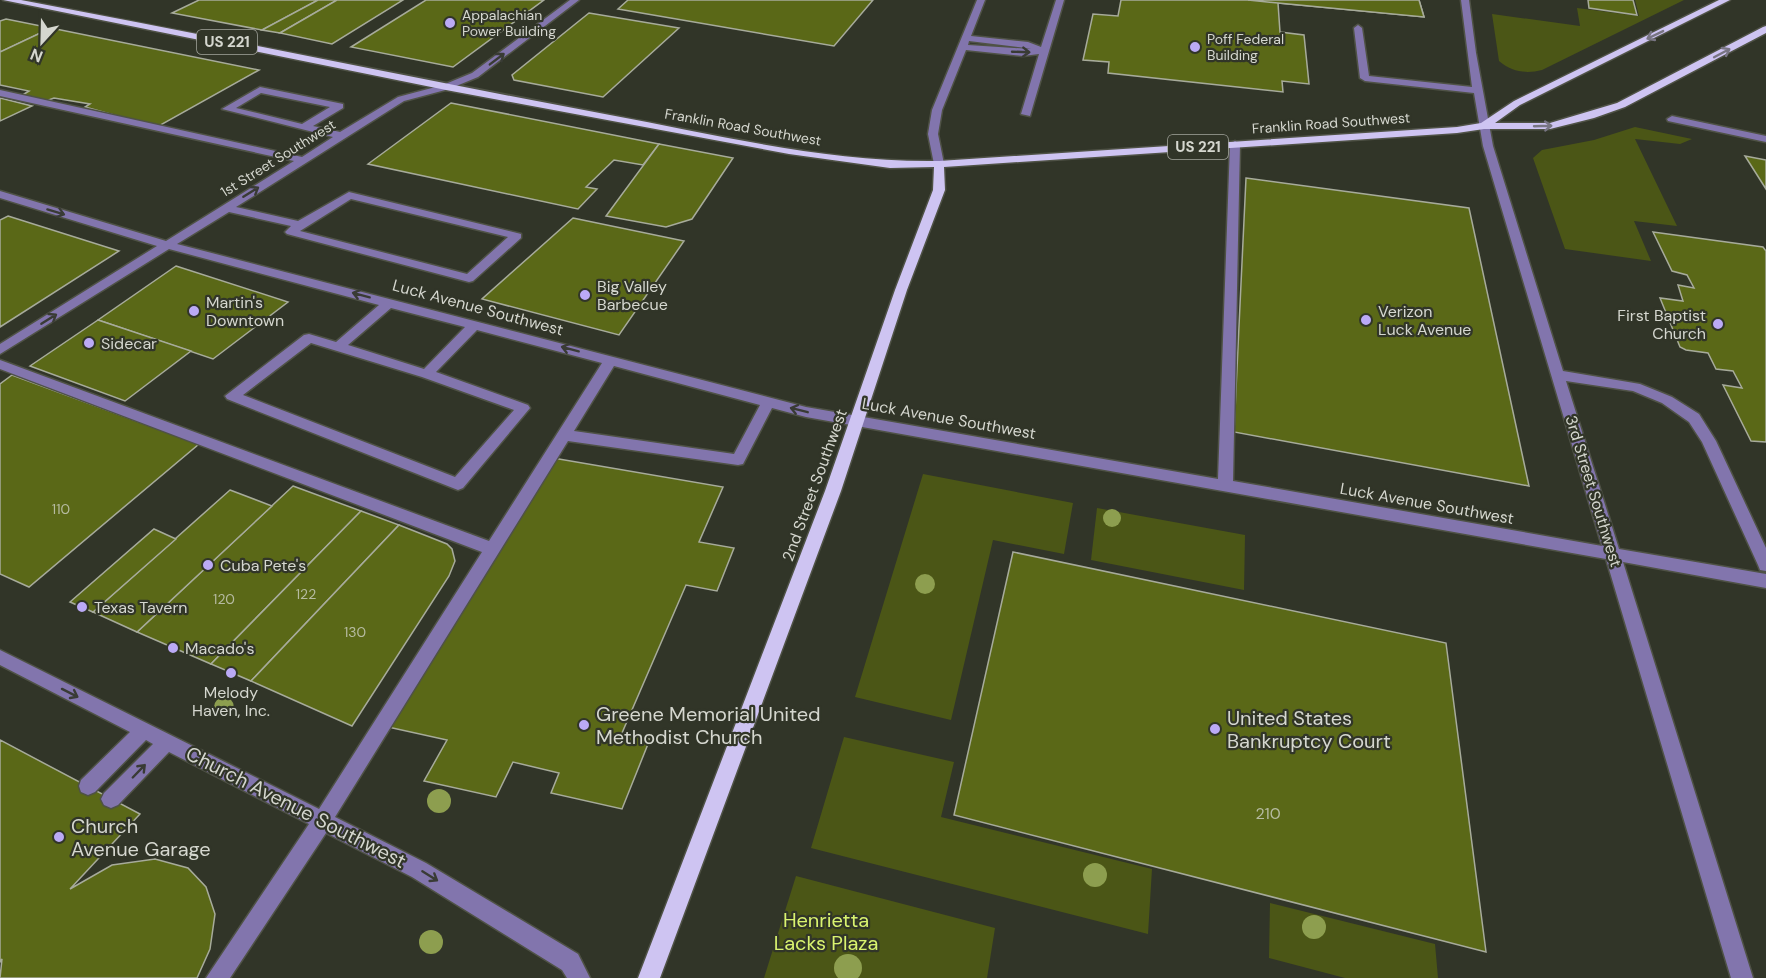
<svg xmlns="http://www.w3.org/2000/svg" width="1766" height="978" font-family="'DM Sans',sans-serif">
<style>
.green{fill:#4b5616}
.building{fill:#5a6817;stroke:#a7ab9b;stroke-width:1.5}
.lines{fill:none;stroke-linecap:round;stroke-linejoin:round}
.minor-casing{stroke:#4f5246;stroke-width:3}
.major-casing{stroke:#4f5246;stroke-width:3}
.minor{fill:#8275ad;fill-rule:evenodd}
.major{fill:#cec4f2;fill-rule:evenodd}
.tree{fill:#8d9e4f}
.oneway{stroke:#787583}
.oneway2{stroke:#393b35}
.poi-dot{fill:#bbaaf6;stroke:#313528;stroke-width:2}
.labels{text-anchor:middle;stroke-width:4.5;stroke-linejoin:round;paint-order:stroke}
.far-poi-label{font-size:14px;fill:#d5d7cf;stroke:#313528;text-anchor:start}
.far-street-label{font-size:14px;fill:#d5d7cf;stroke:#313528}
.number-label{font-size:14px;fill:#b6bba1}
.shield{fill:#313528;stroke:#a4a69d;stroke-width:1.5}
.shield-label{font-size:15px;font-weight:bold;fill:#d5d7cf}
.poi-label{font-size:16px;fill:#d5d7cf;stroke:#313528;text-anchor:start}
.street-label{font-size:16px;fill:#d5d7cf;stroke:#313528}
.near-number-label{font-size:16px;fill:#b6bba1}
.near-poi-label{font-size:20px;fill:#d5d7cf;stroke:#313528;text-anchor:start}
.near-street-label{font-size:20px;fill:#d5d7cf;stroke:#313528}
.near-park-label{font-size:20px;fill:#d9f36f;stroke:#313528}
</style>
<rect width="100%" height="100%" fill="#313528"/>
<g class="green">
<path d="M 1635,0 L 1684,0 L 1542,70 C 1526,74 1512,72 1499,61 L 1492,14 L 1580,26 L 1577,8 L 1639,16 Z"/>
<path d="M 1635,127 L 1692,139 L 1680,144 L 1635,139 L 1677,226 L 1634,221 L 1651,261 L 1565,249 L 1533,158 L 1542,150 L 1594,140 Z"/>
<path d="M 923,474 L 1073,503 L 1064,554 L 993,540 L 951,720 L 855,697 Z"/>
<path d="M 1097,508 L 1245,535 L 1244,590 L 1091,560 Z"/>
<path d="M 844,737 L 954,762 L 941,817 L 1152,869 L 1148,934 L 811,848 Z"/>
<path d="M 796,876 L 995,928 L 987,978 L 764,978 Z"/>
<path d="M 1270,903 L 1435,944 L 1438,978 L 1345,978 L 1269,958 Z"/>
</g>
<g class="building">
<path d="M 199,0 L 318,0 L 262,30 L 172,13 Z"/>
<path d="M 318,0 L 337,0 L 280,33 L 262,30 Z"/>
<path d="M 337,0 L 403,0 L 332,44 L 280,33 Z"/>
<path d="M 426,0 L 544,0 L 453,67 L 351,47 Z"/>
<path d="M 628,0 L 873,0 L 834,46 L 618,9 Z"/>
<path d="M 1121,0 L 1419,0 L 1424,17 L 1278,3 L 1280,32 L 1304,35 L 1309,84 L 1282,81 L 1283,92 L 1108,73 L 1109,62 L 1083,60 L 1093,14 L 1118,16 Z"/>
<path d="M 1248,0 L 1419,0 L 1424,17 L 1278,3 Z"/>
<path d="M 1588,0 L 1633,0 L 1637,15 L 1589,8 Z"/>
<path d="M 589,13 L 679,28 L 603,97 L 514,80 L 512,75 Z"/>
<path d="M 6,19 L 51,28 L 0,52 L 0,21 Z"/>
<path d="M 51,28 L 259,70 L 157,127 L 85,107 L 90,104 L 54,98 L 46,101 L 21,96 L 29,91 L 0,85 L 0,52 Z"/>
<path d="M 0,98 L 32,106 L 0,121 Z"/>
<path d="M 451,103 L 659,144 L 643,165 L 614,160 L 586,187 L 597,189 L 578,209 L 368,164 Z"/>
<path d="M 659,144 L 733,158 L 692,219 L 666,227 L 606,216 Z"/>
<path d="M 1745,156 L 1766,160 L 1766,189 Z"/>
<path d="M 1246,178 L 1469,208 L 1529,486 L 1234,432 Z"/>
<path d="M 8,216 L 119,251 L 0,327 L 0,220 Z"/>
<path d="M 573,218 L 684,241 L 619,335 L 482,299 Z"/>
<path d="M 1653,232 L 1763,247 L 1766,251 L 1766,442 L 1751,441 L 1723,385 L 1742,388 L 1733,371 L 1716,369 L 1708,353 L 1686,350 L 1680,347 L 1660,298 L 1683,301 L 1678,285 L 1694,288 L 1687,275 L 1672,271 Z"/>
<path d="M 176,266 L 288,302 L 213,359 L 98,320 Z"/>
<path d="M 98,320 L 191,351 L 125,401 L 30,366 Z"/>
<path d="M 12,375 L 199,444 L 29,587 L 0,574 L 0,384 Z"/>
<path d="M 553,458 L 723,487 L 699,542 L 734,548 L 717,591 L 686,585 L 622,733 L 650,739 L 622,809 L 551,793 L 559,773 L 513,762 L 496,797 L 424,781 L 447,740 L 388,727 Z"/>
<path d="M 293,486 L 361,511 L 211,664 L 137,632 Z"/>
<path d="M 230,490 L 272,506 L 137,632 L 93,612 Z"/>
<path d="M 361,511 L 399,525 L 251,681 L 211,664 Z"/>
<path d="M 399,525 L 447,544 L 452,549 L 455,561 L 449,576 L 352,726 L 251,681 Z"/>
<path d="M 154,529 L 176,539 L 93,612 L 70,602 Z"/>
<path d="M 1013,552 L 1446,643 L 1486,952 L 954,815 Z"/>
<path d="M 0,740 L 140,814 L 70,889 L 112,865 L 155,859 L 188,868 L 206,887 L 215,914 L 210,949 L 197,978 L 0,978 L 2,959 L 0,962 Z"/>
</g>
<g class="lines">
<g class="minor-casing">
<g id="minor">
<path d="M 570,0 L 579,0 L 478,77 L 449,89 L 404,101 L 236,207 L 298,221 L 349,192 L 521,234 L 521,238 L 473,281 L 469,282 L 287,234 L 285,232 L 291,226 L 229,212 L 177,244 L 806,407 L 1218,479 L 1230,144 L 1235,141 L 1240,144 L 1233,481 L 1602,546 L 1483,146 L 1474,93 L 1365,81 L 1360,78 L 1354,28 L 1358,25 L 1362,28 L 1369,76 L 1472,87 L 1461,0 L 1469,0 L 1476,53 L 1493,146 L 1563,371 L 1640,384 L 1672,397 L 1699,414 L 1716,441 L 1766,548 L 1766,571 L 1760,570 L 1758,565 L 1702,442 L 1689,422 L 1662,403 L 1633,391 L 1566,381 L 1619,549 L 1766,574 L 1766,588 L 1623,562 L 1753,978 L 1731,978 L 1606,559 L 806,417 L 772,408 L 743,464 L 738,465 L 568,441 L 335,817 L 426,863 L 578,954 L 590,978 L 567,978 L 562,970 L 412,877 L 326,833 L 230,978 L 206,978 L 309,824 L 169,752 L 118,805 L 111,808 L 104,805 L 101,799 L 104,793 L 153,744 L 146,740 L 95,792 L 88,795 L 81,792 L 79,786 L 81,780 L 130,732 L 0,665 L 0,650 L 319,809 L 482,552 L 0,369 L 0,360 L 489,541 L 602,363 L 477,330 L 436,372 L 528,405 L 530,408 L 463,488 L 458,490 L 227,399 L 225,396 L 304,335 L 309,334 L 336,342 L 379,305 L 169,249 L 0,354 L 0,344 L 157,246 L 0,198 L 0,191 L 166,241 L 294,161 L 0,96 L 0,90 L 302,157 L 333,137 L 222,109 L 260,87 L 343,104 L 343,108 L 313,126 L 340,132 L 398,97 L 443,85 L 472,73 ZM 261,93 L 330,107 L 302,124 L 236,108 ZM 351,199 L 508,237 L 467,274 L 300,231 ZM 391,308 L 465,327 L 424,369 L 348,345 ZM 311,343 L 422,377 L 514,410 L 455,477 L 243,395 ZM 614,366 L 760,405 L 734,454 L 574,431 Z"/>
<path d="M 977,0 L 985,0 L 971,36 L 1028,42 L 1041,47 L 1056,0 L 1064,0 L 1030,116 L 1021,114 L 1039,54 L 1023,56 L 966,50 L 942,110 L 938,134 L 944,164 L 939,167 L 934,164 L 928,134 L 932,110 ZM 969,41 L 1026,48 L 1031,49 L 968,45 Z"/>
<path d="M 1672,116 L 1766,136 L 1766,142 L 1668,121 L 1667,119 Z"/>
</g>
</g>
<g class="major-casing">
<path id="major" d="M 3,0 L 21,0 C 217,37 413,78 610,115 C 718,135 829,163 939,161 L 1457,127 L 1481,123 L 1514,101 L 1719,0 L 1730,0 L 1520,105 L 1495,123 L 1550,123 L 1617,103 L 1763,27 L 1766,26 L 1766,33 L 1625,107 L 1594,118 L 1550,129 L 1484,129 L 1457,133 L 944,167 L 945,190 L 907,290 L 841,491 L 660,978 L 638,978 L 825,491 L 895,290 L 933,190 L 934,167 L 890,168 L 789,154 L 446,90 Z"/>
</g>
<use href="#minor" class="minor"/>
<use href="#major" class="major"/>
</g>
<g class="tree">
<circle cx="1112" cy="518" r="9"/>
<circle cx="925" cy="584" r="10"/>
<circle cx="224" cy="707" r="10"/>
<circle cx="439" cy="801" r="12"/>
<circle cx="1095" cy="875" r="12"/>
<circle cx="1314" cy="927" r="12"/>
<circle cx="431" cy="942" r="12"/>
<circle cx="848" cy="968" r="14"/>
</g>
<defs><path id="oneway-shaft" d="M-6 0H5M1.5-3L5.5 0L1.5 3" fill="none" stroke-width="1.6" stroke-linecap="round" stroke-linejoin="round" transform="scale(1.5)"/></defs>
<g class="oneway">
<use href="#oneway-shaft" transform="translate(1655 35) rotate(154)"/>
<use href="#oneway-shaft" transform="translate(1722 53) rotate(-28)"/>
<use href="#oneway-shaft" transform="translate(1543 126) rotate(-2)"/>
</g>
<g class="oneway2">
<use href="#oneway-shaft" transform="translate(1021 52) rotate(2)"/>
<use href="#oneway-shaft" transform="translate(497 59) rotate(-37)"/>
<use href="#oneway-shaft" transform="translate(251 192) rotate(-32)"/>
<use href="#oneway-shaft" transform="translate(56 212) rotate(17)"/>
<use href="#oneway-shaft" transform="translate(361 295) rotate(-165)"/>
<use href="#oneway-shaft" transform="translate(49 319) rotate(-32)"/>
<use href="#oneway-shaft" transform="translate(570 349) rotate(-165)"/>
<use href="#oneway-shaft" transform="translate(799 410) rotate(-166)"/>
<use href="#oneway-shaft" transform="translate(70 693) rotate(27)"/>
<use href="#oneway-shaft" transform="translate(139 771) rotate(-46)"/>
<use href="#oneway-shaft" transform="translate(430 876) rotate(32)"/>
</g>
<g class="poi-dot">
<circle cx="450" cy="23" r="6"/>
<circle cx="1195" cy="47" r="6"/>
<circle cx="585" cy="295" r="6"/>
<circle cx="194" cy="311" r="6"/>
<circle cx="1366" cy="320" r="6"/>
<circle cx="1718" cy="324" r="6"/>
<circle cx="89" cy="343" r="6"/>
<circle cx="208" cy="565" r="6"/>
<circle cx="82" cy="607" r="6"/>
<circle cx="173" cy="648" r="6"/>
<circle cx="231" cy="673" r="6"/>
<circle cx="584" cy="725" r="6"/>
<circle cx="1215" cy="729" r="6"/>
<circle cx="59" cy="837" r="6"/>
</g>
<g class="labels">
<g class="far-poi-label">
<text x="462" y="20">Appalachian<tspan x="462" dy="16">Power Building</tspan></text>
<text x="1207" y="44">Poff Federal<tspan x="1207" dy="16">Building</tspan></text>
</g>
<g class="far-street-label">
<text transform="translate(1331 123) rotate(-4)" y="5">Franklin Road Southwest</text>
<text transform="translate(743 127) rotate(10)" y="5">Franklin Road Southwest</text>
<text transform="translate(278 158) rotate(-32)" y="5">1st Street Southwest</text>
</g>
<g class="number-label">
<text x="61" y="514">110</text>
<text x="306" y="599">122</text>
<text x="224" y="604">120</text>
<text x="355" y="637">130</text>
</g>
<g class="shield">
<rect x="197" y="30" width="60" height="24" rx="4.5"/>
<rect x="1168" y="135" width="60" height="24" rx="4.5"/>
</g>
<g class="shield-label">
<text x="227" y="47">US 221</text>
<text x="1198" y="152">US 221</text>
</g>
<g class="poi-label">
<text x="597" y="292">Big Valley<tspan x="597" dy="18">Barbecue</tspan></text>
<text x="206" y="308">Martin's<tspan x="206" dy="18">Downtown</tspan></text>
<text x="1378" y="317">Verizon<tspan x="1378" dy="18">Luck Avenue</tspan></text>
<text x="1706" y="321" text-anchor="end">First Baptist<tspan x="1706" dy="18">Church</tspan></text>
<text x="101" y="349">Sidecar</text>
<text x="220" y="571">Cuba Pete's</text>
<text x="94" y="613">Texas Tavern</text>
<text x="185" y="654">Macado's</text>
<text x="231" y="698" text-anchor="middle">Melody<tspan x="231" dy="18">Haven, Inc.</tspan></text>
</g>
<g class="street-label">
<text transform="translate(478 307) rotate(15)" y="6">Luck Avenue Southwest</text>
<text transform="translate(949 418) rotate(10)" y="6">Luck Avenue Southwest</text>
<text transform="translate(814 485) rotate(-70)" y="6">2nd Street Southwest</text>
<text transform="translate(1594 491) rotate(73)" y="6">3rd Street Southwest</text>
<text transform="translate(1427 503) rotate(10)" y="6">Luck Avenue Southwest</text>
</g>
<g class="near-number-label">
<text x="1268" y="819">210</text>
</g>
<g class="near-poi-label">
<text x="596" y="721">Greene Memorial United<tspan x="596" dy="23">Methodist Church</tspan></text>
<text x="1227" y="725">United States<tspan x="1227" dy="23">Bankruptcy Court</tspan></text>
<text x="71" y="833">Church<tspan x="71" dy="23">Avenue Garage</tspan></text>
</g>
<g class="near-street-label">
<text transform="translate(296 807) rotate(27)" y="7">Church Avenue Southwest</text>
</g>
<g class="near-park-label">
<text x="826" y="927">Henrietta<tspan x="826" dy="23">Lacks Plaza</tspan></text>
</g>
</g>
<g transform="translate(42 42) rotate(202)" stroke="#313528" stroke-width="4.5" paint-order="stroke">
<path d="M0-4.5L10 22L0 15L-10 22Z" fill="#d5d7cf"/>
<text y="-9" font-size="16" font-weight="bold" text-anchor="middle" fill="#d5d7cf">N</text>
</g>
</svg>
